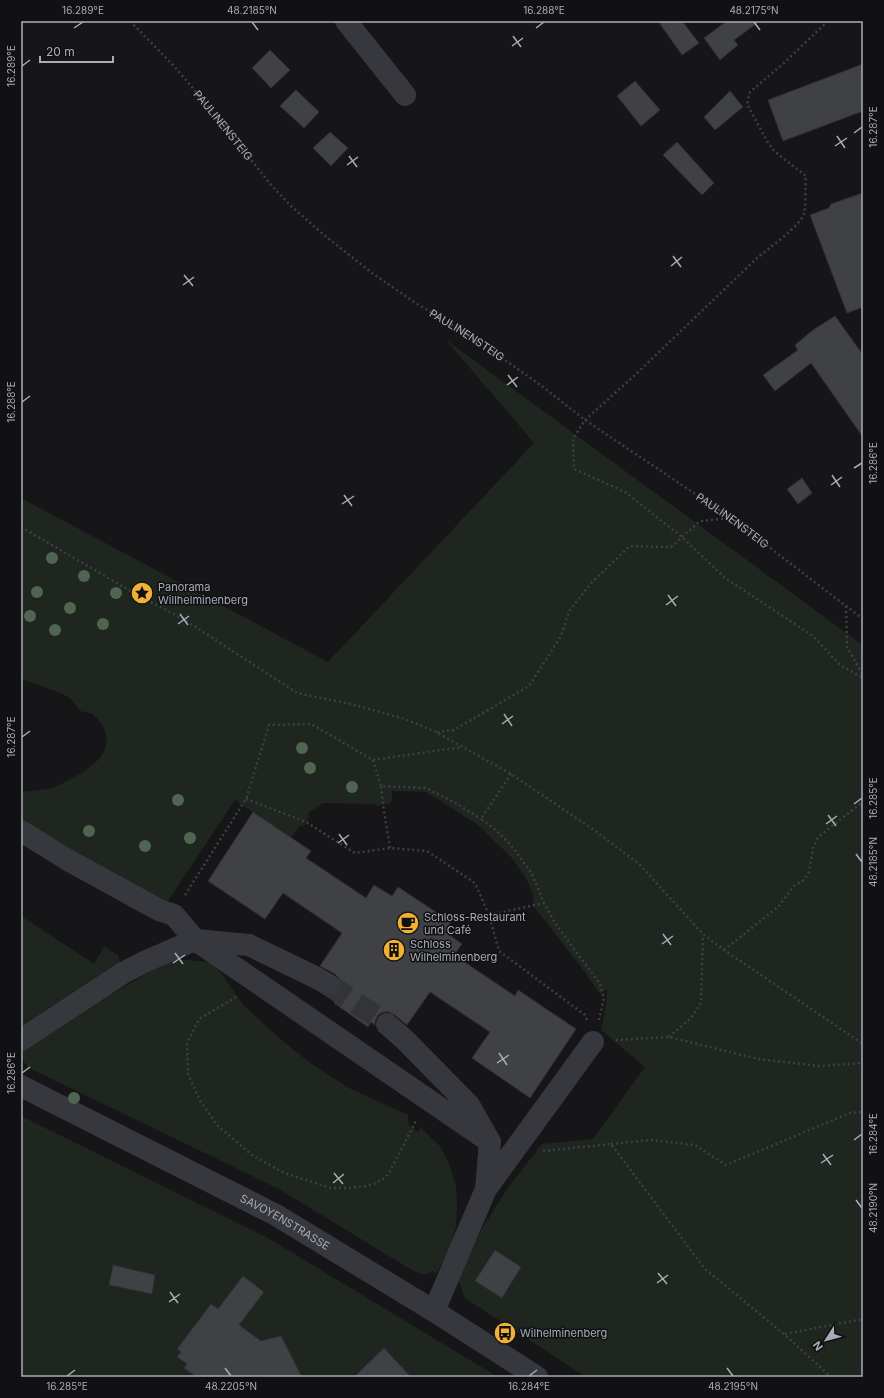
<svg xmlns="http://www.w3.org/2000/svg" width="884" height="1398" font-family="Inter,sans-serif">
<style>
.green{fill:#1e261f}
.building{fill:#404145;stroke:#303034}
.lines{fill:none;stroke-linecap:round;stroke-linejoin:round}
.minor-tunnel{stroke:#333438;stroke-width:22;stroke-dasharray:22 11;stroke-linecap:butt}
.path{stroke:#3d3f44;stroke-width:2.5;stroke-dasharray:2 3;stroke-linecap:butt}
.minor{stroke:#37383d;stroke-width:22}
.tree{fill:#506452}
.ticks{fill:none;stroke:#a8adb8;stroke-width:1.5}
.labels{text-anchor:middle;stroke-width:3;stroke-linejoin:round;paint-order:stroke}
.street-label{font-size:11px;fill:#a8adb8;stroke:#111113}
.poi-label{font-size:11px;fill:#a8adb8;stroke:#111113;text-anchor:start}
.neatline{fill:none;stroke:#a8adb8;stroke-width:1.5}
.ticks-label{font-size:10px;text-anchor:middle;fill:#a8adb8}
</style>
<rect width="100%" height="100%" fill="#161618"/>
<g class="green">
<path d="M 446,340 L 863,645 L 863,1377 L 586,1377 L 465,1298 L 458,1280 L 481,1230 L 507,1189 L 542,1144 L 593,1139 L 645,1067 L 601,1030 L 607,999 L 607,989 L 600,994 L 584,971 L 539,913 L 536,911 L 533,900 L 534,897 L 526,878 L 511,857 L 478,825 L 426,792 L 392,791 L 392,801 L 388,804 L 377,806 L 374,804 L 323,803 L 308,813 L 309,818 L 303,826 L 299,827 L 291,838 L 235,800 L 168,901 L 161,903 L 21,822 L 21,792 C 31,791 42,790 52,788 C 58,786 63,783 69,780 C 89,770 116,753 103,726 C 101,722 96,718 93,714 L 80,711 L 70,698 L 61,693 L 21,679 L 21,498 L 328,662 L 534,443 Z"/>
<path d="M 21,916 L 94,964 L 104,946 L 119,956 L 120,965 L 21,1029 Z"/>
<path d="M 173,959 L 210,962 L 222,974 L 244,1006 L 285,1043 L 313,1065 L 349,1088 L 408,1115 L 409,1125 L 418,1132 L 421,1128 L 440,1146 L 449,1164 L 456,1186 L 457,1202 L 456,1227 L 452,1245 L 436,1274 L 433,1271 C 424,1278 419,1273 410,1269 L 279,1189 L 29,1068 L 21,1058 L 21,1051 L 67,1019 L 141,977 L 160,961 Z"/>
<path d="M 21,1116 L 268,1238 L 498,1377 L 21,1377 Z"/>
</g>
<g class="building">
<path d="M 658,21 L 682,21 L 699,43 L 682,55 Z"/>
<path d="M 727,21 L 760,21 L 734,40 L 738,45 L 720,60 L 704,38 Z"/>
<path d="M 270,50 L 290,70 L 271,88 L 252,68 Z"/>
<path d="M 863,64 L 863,111 L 783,141 L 768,100 Z"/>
<path d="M 635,81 L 660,110 L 641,126 L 617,96 Z"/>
<path d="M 296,90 L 319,112 L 304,128 L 280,106 Z"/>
<path d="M 730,91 L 743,107 L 715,130 L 704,117 Z"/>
<path d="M 330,132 L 348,148 L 331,166 L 313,148 Z"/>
<path d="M 677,142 L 714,183 L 702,195 L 663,155 Z"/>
<path d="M 863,193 L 863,307 L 847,313 L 810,215 L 829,208 L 831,204 Z"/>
<path d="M 835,316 L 863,355 L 863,437 L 811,363 L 775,391 L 763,375 L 798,350 L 795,345 L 813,330 Z"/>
<path d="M 802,478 L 812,493 L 798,504 L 787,489 Z"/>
<path d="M 253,812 L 311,851 L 306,858 L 366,898 L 374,885 L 392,896 L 398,887 L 451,922 L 445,932 L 462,944 L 454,955 L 515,996 L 518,990 L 576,1029 L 530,1098 L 472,1058 L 490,1032 L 430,992 L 407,1025 L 395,1015 L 389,1012 L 383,1012 L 378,1015 L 375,1021 L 375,1025 L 371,1022 L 368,1027 L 334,1003 L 337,999 L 332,997 L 336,996 L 340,991 L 341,985 L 340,979 L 335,974 L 320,966 L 342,933 L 283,893 L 265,919 L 208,881 Z"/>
<path d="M 495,1250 L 521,1267 L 502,1298 L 475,1281 Z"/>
<path d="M 113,1265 L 155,1275 L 152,1294 L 109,1285 Z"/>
<path d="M 243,1276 L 264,1292 L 239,1325 L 261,1341 L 281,1336 L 302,1377 L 196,1377 L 184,1368 L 187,1364 L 177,1357 L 181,1352 L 177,1349 L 211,1304 L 218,1309 Z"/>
<path d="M 384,1348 L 411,1377 L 354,1377 Z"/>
</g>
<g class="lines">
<path class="minor-tunnel" d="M 329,985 L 387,1024"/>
<g class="path">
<path id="s1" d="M 130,21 L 174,66 L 212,111 L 272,186 L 291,206 L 324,235 L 372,273 L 417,304 L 459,329 L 491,350 L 543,387 L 585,420 L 731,518 L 863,619"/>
<path d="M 828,21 L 784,63 L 750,92 L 747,104 L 767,141 L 774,151 L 806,176 C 805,184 806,208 804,214 C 800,226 768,249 757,258 L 634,376 L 585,420 L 573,439 L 574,469 L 625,492 L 682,537 L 725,578 L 813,636 L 840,665 L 863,678"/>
<path d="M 21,527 L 139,596 L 185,620 L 297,693 L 351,704 L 405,719 L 436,732 L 511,774 L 594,830 L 639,864 L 703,934 L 724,950 L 863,1044"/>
<path d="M 846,606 L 847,647 L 863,675"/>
<path d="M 437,732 L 454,730 L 529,686 L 561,636 L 569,611 L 592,582 L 630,546 L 671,547 L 700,521 L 731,518"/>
<path d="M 373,760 L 381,786"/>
<path d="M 511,774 L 481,819 L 496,830 L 511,845 L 532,874 L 544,903 L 555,923 L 600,984 L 604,998 L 599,1020"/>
<path d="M 246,799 L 306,822 L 355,853 L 390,848 L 427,851 L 475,883 L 489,915 L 499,951 L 585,1015 L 587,1020"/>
<path d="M 390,848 L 383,805 L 381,786 L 426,788 L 454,802 L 481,819"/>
<path d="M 185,895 L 246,799 L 269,725 L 311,724 L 373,760 L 462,747"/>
<path d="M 489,915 L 544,903"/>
<path d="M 724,950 L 778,907 L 794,886 L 804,880 L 809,872 L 813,848 L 818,837 L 863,802"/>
<path d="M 236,997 L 199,1019 L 187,1043 L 188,1074 L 200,1101 L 218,1126 L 252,1155 L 284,1173 L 331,1188 L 350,1188 L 366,1186 L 374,1184 L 383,1179 L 389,1173 L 417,1119"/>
<path d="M 669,1037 L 691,1018 L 701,1003 L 703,935"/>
<path d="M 616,1040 L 669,1037 L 758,1059 L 820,1066 L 863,1063"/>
<path d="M 611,1144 L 651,1140 L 695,1145 L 726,1165 L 850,1113 L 863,1112"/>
<path d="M 543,1151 L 611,1144 L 705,1269 L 784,1334 L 831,1377"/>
<path d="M 785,1334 L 863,1319"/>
</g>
<g class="minor">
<path d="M 346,21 L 405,95"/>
<path d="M 21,831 L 68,860 L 159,910 L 174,915 L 195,940 L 490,1142"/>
<path d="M 387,1024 L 404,1039 L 469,1105 L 490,1142 L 486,1189 L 434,1311"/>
<path d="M 21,1040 L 123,973 L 146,961 L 195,940 L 249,945 L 315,977 L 329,985"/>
<path id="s2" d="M 21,1086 L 276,1215 L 434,1311 L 537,1377"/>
<path d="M 486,1189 L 593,1042"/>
</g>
</g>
<g class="tree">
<circle cx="52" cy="558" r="6"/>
<circle cx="84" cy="576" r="6"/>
<circle cx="37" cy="592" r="6"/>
<circle cx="116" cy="593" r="6"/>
<circle cx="70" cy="608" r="6"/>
<circle cx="30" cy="616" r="6"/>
<circle cx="103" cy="624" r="6"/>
<circle cx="55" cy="630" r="6"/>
<circle cx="302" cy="748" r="6"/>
<circle cx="310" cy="768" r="6"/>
<circle cx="352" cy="787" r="6"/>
<circle cx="178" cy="800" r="6"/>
<circle cx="89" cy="831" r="6"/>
<circle cx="190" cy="838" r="6"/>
<circle cx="145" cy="846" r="6"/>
<circle cx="74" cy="1098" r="6"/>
</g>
<path class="ticks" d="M 252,22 L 258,30M 754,22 L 760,30M 74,28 L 83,22M 536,28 L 544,22M 513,36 L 521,47M 512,46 L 523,38M 22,66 L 30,60M 854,133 L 862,127M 837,136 L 845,148M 835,146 L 847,138M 349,156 L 357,167M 347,165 L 358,157M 673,256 L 681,267M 671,266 L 682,257M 184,275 L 193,286M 183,285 L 194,277M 508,375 L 517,387M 507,385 L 518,377M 22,402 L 30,396M 854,468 L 862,463M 832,475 L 840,487M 831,485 L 842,477M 344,495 L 352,506M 342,504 L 354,496M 668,595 L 676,606M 666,605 L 678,596M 180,614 L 188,625M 178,624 L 189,616M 504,714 L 512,726M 502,724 L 513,716M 22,737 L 30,731M 854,804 L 862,798M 828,815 L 836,826M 826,824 L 837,816M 339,834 L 347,845M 338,843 L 349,835M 856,854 L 862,862M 663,934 L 671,945M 662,944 L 673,936M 175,953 L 183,964M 173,963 L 185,955M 499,1053 L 507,1065M 497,1063 L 509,1055M 22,1073 L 30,1067M 854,1140 L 862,1134M 823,1154 L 831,1165M 821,1163 L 833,1155M 334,1173 L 343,1184M 333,1183 L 344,1174M 856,1200 L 862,1208M 658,1273 L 667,1284M 657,1283 L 668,1275M 170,1292 L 178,1303M 169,1302 L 180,1294M 225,1368 L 231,1376M 727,1368 L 733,1376M 67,1376 L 75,1370M 529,1376 L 537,1370"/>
<defs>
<g id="sight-disc" transform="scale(1.15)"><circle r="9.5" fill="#f2b134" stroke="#111113"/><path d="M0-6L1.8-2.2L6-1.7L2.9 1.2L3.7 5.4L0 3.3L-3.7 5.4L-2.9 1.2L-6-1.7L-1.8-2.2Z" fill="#111"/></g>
<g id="cafe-disc" transform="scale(1.15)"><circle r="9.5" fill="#f2b134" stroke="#111113"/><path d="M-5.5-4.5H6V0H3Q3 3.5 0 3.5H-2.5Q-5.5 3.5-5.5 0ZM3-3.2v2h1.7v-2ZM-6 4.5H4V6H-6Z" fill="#111"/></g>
<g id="building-disc" transform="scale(1.15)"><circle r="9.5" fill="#f2b134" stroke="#111113"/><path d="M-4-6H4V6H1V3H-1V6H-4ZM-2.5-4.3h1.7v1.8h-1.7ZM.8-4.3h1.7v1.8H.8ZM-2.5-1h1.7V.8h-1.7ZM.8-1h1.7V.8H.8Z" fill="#111"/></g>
<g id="bus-disc" transform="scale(1.15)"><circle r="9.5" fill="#f2b134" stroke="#111113"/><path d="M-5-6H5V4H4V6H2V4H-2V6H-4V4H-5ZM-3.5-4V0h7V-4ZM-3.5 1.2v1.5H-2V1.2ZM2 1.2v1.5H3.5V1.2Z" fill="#111"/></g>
</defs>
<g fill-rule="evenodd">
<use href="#sight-disc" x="142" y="593"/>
<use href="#cafe-disc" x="408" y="923"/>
<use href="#building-disc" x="394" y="950"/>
<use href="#bus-disc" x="505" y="1333"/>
</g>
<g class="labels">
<g class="street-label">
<text dy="4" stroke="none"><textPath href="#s1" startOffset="140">PAULINENSTEIG</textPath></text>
<text dy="4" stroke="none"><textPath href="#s1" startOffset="464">PAULINENSTEIG</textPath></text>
<text dy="4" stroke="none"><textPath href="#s1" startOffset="788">PAULINENSTEIG</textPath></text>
<text dy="4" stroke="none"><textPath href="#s2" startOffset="297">SAVOYENSTRASSE</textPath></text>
</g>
<g class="poi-label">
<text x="158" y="591">Panorama<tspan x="158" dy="13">Willhelminenberg</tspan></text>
<text x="424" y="921">Schloss-Restaurant<tspan x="424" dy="13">und Café</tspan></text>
<text x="410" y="948">Schloss<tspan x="410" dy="13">Wilhelminenberg</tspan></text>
<text x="520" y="1337">Wilhelminenberg</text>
</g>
</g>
<rect width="884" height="1398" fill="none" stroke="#111113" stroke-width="44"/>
<g transform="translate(826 1340) rotate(234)" stroke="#111113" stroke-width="3" paint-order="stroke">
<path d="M0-3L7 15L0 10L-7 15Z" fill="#a8adb8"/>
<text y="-6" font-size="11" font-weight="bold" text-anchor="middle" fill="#a8adb8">N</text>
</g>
<path d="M40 56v6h73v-6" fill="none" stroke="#a8adb8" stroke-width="2"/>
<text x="46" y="56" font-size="12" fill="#a8adb8" stroke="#111113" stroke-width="3" paint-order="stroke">20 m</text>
<rect x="22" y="22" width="840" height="1354" class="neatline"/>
<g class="ticks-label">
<text x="83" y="14">16.289°E</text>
<text x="252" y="14">48.2185°N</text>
<text x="544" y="14">16.288°E</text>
<text x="754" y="14">48.2175°N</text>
<text transform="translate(11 66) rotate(-90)" y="4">16.289°E</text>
<text transform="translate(873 127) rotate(-90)" y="4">16.287°E</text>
<text transform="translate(11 402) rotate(-90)" y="4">16.288°E</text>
<text transform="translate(873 463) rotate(-90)" y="4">16.286°E</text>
<text transform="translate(11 737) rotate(-90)" y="4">16.287°E</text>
<text transform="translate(873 798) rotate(-90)" y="4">16.285°E</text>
<text transform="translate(873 862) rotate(-90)" y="4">48.2185°N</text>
<text transform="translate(11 1073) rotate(-90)" y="4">16.286°E</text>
<text transform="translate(873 1134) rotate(-90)" y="4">16.284°E</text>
<text transform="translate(873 1208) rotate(-90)" y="4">48.2190°N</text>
<text x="67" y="1390">16.285°E</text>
<text x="231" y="1390">48.2205°N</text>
<text x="529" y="1390">16.284°E</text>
<text x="733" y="1390">48.2195°N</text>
</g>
</svg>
